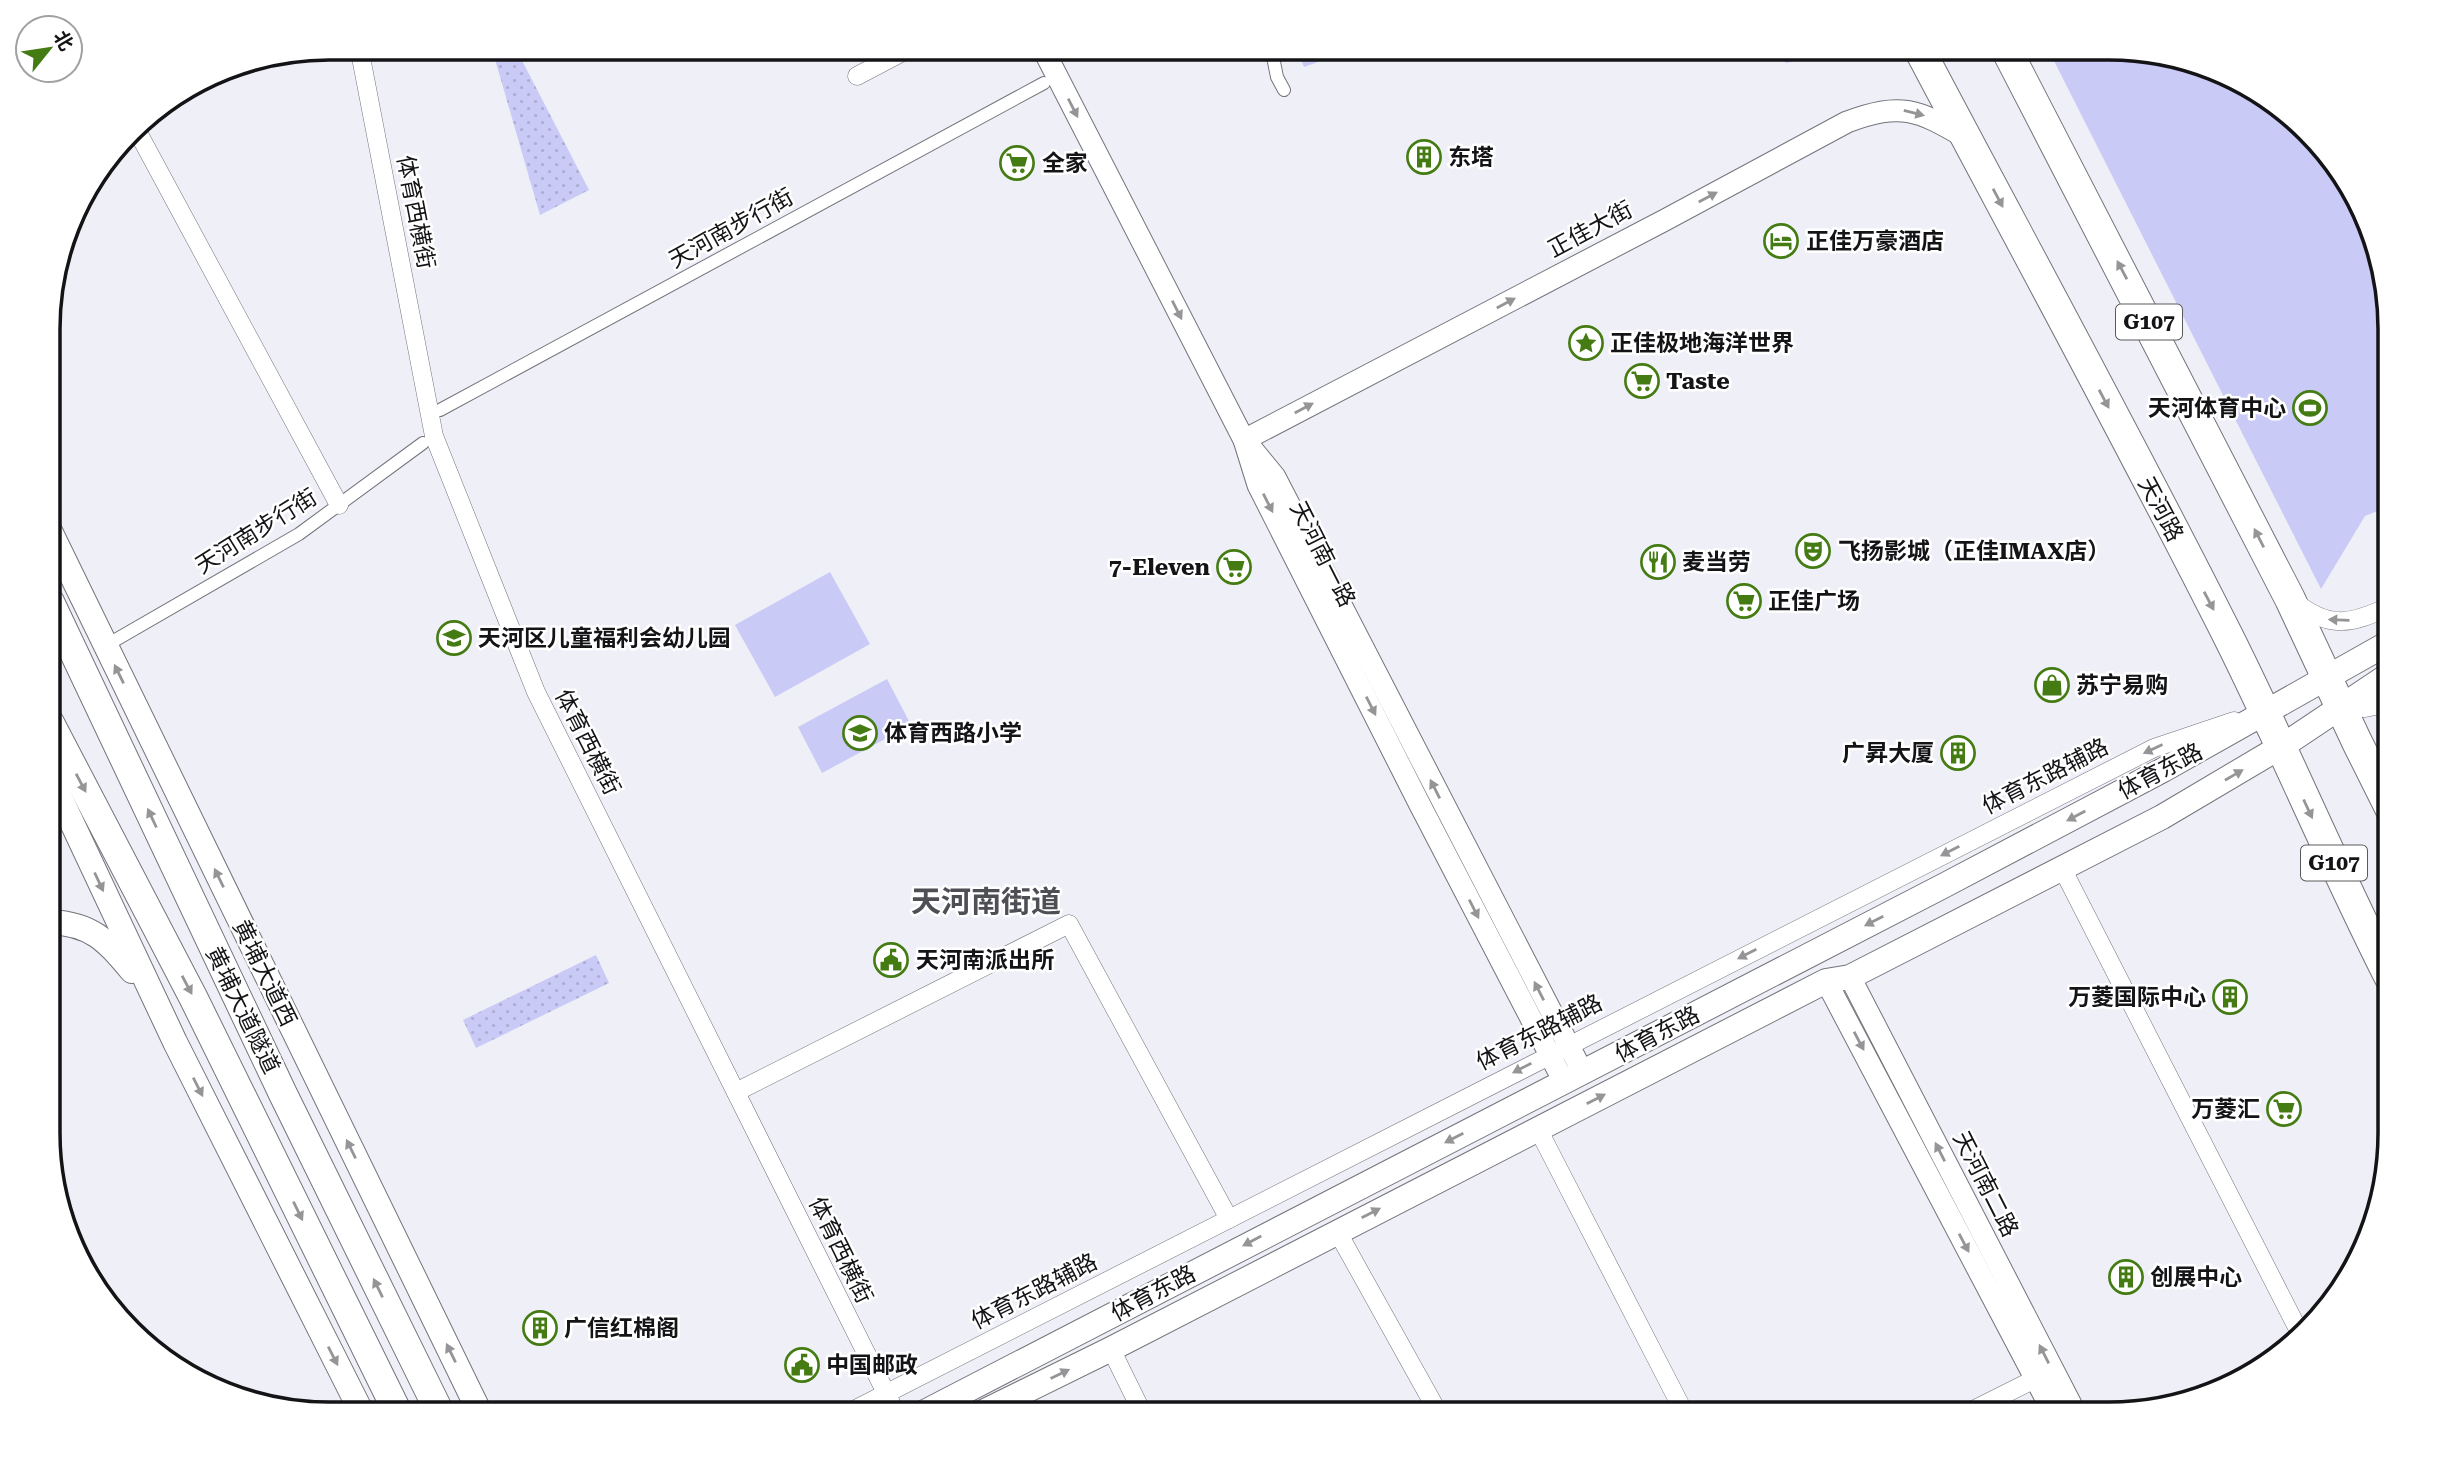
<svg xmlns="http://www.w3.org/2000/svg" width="2438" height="1462" font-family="'Roboto Serif','Noto Sans SC',serif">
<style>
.grass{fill:#c9caf6}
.park{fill:url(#park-dots)}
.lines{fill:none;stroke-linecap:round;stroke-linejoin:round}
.pedestrian-casing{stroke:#73737b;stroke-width:14}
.minor-casing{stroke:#73737b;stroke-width:19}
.tertiary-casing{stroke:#73737b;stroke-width:23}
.secondary-casing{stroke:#73737b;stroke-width:26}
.primary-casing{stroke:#73737b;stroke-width:30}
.trunk-casing{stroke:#73737b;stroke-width:32}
.pedestrian{stroke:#fff;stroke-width:12}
.minor{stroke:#fff;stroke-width:18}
.tertiary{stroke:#fff;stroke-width:21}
.secondary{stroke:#fff;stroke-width:24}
.primary{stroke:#fff;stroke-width:28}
.trunk{stroke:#fff;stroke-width:30}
.oneway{fill:#959597}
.labels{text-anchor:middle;stroke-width:5;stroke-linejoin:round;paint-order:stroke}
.shield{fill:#fff;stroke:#5a5a5d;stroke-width:2}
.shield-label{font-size:21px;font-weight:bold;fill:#141417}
.poi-label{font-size:23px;font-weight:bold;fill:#141417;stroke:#fff;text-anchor:start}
.street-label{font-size:23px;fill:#141417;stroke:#fff}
.district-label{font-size:30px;font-weight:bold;fill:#4e4e55;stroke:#fff}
.rim{fill:none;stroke:#141417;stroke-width:3.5}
</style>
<defs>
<pattern id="park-dots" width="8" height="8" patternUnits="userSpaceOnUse" patternTransform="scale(1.75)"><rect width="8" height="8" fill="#c9caf6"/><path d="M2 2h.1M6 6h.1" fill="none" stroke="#acadd2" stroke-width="1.8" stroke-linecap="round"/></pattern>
</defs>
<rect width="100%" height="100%" fill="#efeff8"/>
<g class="grass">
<path d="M 1296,47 L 1348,47 L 1346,52 L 1304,67 Z"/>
<path d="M 1774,47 L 1799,47 L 1804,59 L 1786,63 Z"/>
<path d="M 2047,47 L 2110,47 L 2183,57 L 2251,85 L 2308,129 L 2353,187 L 2390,309 L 2390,506 L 2365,516 L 2321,589 Z"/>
<path d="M 830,572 L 870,644 L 775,697 L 735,625 Z"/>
<path d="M 887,679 L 911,725 L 822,773 L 798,727 Z"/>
</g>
<g class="park">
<path d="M 495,47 L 515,47 L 589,190 L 540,215 L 492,49 Z"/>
<path d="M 596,955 L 609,983 L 476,1048 L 463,1020 Z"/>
</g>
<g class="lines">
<g class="pedestrian-casing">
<g id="pedestrian">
<path d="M 1271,47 L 1277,77 L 1284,90"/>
<path d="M 440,410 L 1044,83"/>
<path d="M 105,646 L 299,534 L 423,443"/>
</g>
</g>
<g class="minor-casing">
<g id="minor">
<path d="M 359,47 L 434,436 L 536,692 L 897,1415"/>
<path d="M 857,76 L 912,47"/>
<path d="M 135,127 L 339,505"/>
<path d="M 2294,601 C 2329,630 2352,624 2390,606"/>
<path d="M 2341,706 L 2365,708 L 2390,703"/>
<path d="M 2062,868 L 2302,1337"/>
<path d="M 736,1092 L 1069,924 L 1229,1219"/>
<path d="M 1538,1129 L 1685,1414"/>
<path d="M 1337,1231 L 1439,1414"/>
<path d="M 1111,1349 L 1143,1414"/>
<path d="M 1965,1414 L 2035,1379"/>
<path d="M 844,1415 L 2154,748 L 2234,721"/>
</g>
</g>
<g class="tertiary-casing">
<g id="tertiary">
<path d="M 1042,47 L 1244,440 L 1258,485 L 1419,803 L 1564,1082"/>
<path d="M 1244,440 L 1665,220 L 1847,122 C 1901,102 1917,109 1966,138"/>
<path d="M 1248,444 L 1275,477 L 1583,1073"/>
<path d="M 1850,977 L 2076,1414"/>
<path d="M 1826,981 L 2054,1414"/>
</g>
</g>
<g class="secondary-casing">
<g id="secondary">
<path d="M 50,531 L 481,1415"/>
<path d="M 50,776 L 175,1042 L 363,1415"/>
<path d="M 50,922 C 92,924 106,940 132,971"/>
<path d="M 919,1415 L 1945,885 L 2163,770 L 2390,642"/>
<path d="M 977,1415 L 1111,1349 L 1826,981 L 1850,977 L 2162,817 L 2287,743 L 2390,674"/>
</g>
</g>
<g class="primary-casing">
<g id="primary">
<path d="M 50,602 L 283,1094 L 441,1415"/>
<path d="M 50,723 L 193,997 L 399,1415"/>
</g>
</g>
<g class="trunk-casing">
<g id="trunk">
<path d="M 1918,47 C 2022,244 2129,439 2229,638 C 2285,750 2333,866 2390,978"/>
<path d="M 2005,47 L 2290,599 L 2357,742 L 2390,808"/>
</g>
</g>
<use href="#pedestrian" class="pedestrian"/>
<use href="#minor" class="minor"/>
<use href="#tertiary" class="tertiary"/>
<use href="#secondary" class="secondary"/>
<use href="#primary" class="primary"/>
<use href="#trunk" class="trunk"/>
</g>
<defs><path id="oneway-solid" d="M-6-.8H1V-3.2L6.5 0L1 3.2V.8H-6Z" transform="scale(1.75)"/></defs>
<g class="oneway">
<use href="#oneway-solid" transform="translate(1073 108) rotate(63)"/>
<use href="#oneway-solid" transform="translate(1914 113) rotate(14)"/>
<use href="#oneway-solid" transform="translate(1708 197) rotate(-28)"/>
<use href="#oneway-solid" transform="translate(1998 198) rotate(62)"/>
<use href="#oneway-solid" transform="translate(2122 270) rotate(-118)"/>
<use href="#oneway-solid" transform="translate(1506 303) rotate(-28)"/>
<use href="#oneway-solid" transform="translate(1177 310) rotate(63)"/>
<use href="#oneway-solid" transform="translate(2104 399) rotate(62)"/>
<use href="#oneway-solid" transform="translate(1304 408) rotate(-28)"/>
<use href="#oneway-solid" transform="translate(1268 503) rotate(63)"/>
<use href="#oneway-solid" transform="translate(2259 538) rotate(-117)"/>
<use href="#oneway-solid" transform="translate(2209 601) rotate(62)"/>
<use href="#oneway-solid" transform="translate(2339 620) rotate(-178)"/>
<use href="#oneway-solid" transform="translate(119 674) rotate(-116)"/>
<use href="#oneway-solid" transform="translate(1371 706) rotate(63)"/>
<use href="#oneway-solid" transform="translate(2153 749) rotate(155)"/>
<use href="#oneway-solid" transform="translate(2234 775) rotate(-30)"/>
<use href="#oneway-solid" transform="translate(81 783) rotate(62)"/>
<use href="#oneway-solid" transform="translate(1435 789) rotate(-117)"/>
<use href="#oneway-solid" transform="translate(2308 809) rotate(65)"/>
<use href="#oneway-solid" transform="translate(2076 816) rotate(152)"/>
<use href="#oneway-solid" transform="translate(152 818) rotate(-115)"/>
<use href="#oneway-solid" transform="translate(1950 851) rotate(153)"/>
<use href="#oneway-solid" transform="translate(219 878) rotate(-116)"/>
<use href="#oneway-solid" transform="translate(99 882) rotate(65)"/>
<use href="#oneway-solid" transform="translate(1474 909) rotate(63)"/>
<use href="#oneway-solid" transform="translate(1874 921) rotate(153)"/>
<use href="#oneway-solid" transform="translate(1747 954) rotate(153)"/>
<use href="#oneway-solid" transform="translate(187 985) rotate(62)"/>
<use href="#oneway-solid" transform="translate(1539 991) rotate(-117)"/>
<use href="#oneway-solid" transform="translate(1859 1041) rotate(62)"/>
<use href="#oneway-solid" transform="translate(1522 1068) rotate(153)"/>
<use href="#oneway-solid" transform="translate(198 1087) rotate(63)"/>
<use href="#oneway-solid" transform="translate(1596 1099) rotate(-27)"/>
<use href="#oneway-solid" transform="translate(1454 1138) rotate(153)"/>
<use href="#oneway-solid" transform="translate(351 1149) rotate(-116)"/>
<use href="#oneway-solid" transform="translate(1940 1152) rotate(-117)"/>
<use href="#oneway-solid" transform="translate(298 1211) rotate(64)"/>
<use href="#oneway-solid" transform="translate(1371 1213) rotate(-27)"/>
<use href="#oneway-solid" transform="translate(1252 1241) rotate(152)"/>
<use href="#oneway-solid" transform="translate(1964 1243) rotate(62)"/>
<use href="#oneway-solid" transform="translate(378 1288) rotate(-116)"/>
<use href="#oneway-solid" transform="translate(451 1353) rotate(-116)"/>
<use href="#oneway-solid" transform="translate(2044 1354) rotate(-117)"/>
<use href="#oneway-solid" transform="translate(333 1356) rotate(63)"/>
<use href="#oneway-solid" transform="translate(1060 1374) rotate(-26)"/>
</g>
<defs>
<g id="building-ring" transform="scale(1.75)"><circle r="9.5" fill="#fff" stroke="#447c13" stroke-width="1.5"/><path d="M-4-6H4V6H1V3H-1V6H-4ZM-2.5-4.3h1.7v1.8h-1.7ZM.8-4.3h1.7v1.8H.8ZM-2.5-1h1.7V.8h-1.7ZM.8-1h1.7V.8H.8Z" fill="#447c13"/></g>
<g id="supermarket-ring" transform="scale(1.75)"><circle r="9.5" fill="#fff" stroke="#447c13" stroke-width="1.5"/><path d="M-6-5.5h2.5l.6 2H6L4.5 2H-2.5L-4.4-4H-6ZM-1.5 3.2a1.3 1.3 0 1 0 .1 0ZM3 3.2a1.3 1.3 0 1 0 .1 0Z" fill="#447c13"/></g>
<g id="hotel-ring" transform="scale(1.75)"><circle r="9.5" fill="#fff" stroke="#447c13" stroke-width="1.5"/><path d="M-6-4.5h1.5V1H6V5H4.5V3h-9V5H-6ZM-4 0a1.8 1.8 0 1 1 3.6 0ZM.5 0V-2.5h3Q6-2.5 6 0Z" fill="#447c13"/></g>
<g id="sight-ring" transform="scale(1.75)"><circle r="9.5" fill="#fff" stroke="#447c13" stroke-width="1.5"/><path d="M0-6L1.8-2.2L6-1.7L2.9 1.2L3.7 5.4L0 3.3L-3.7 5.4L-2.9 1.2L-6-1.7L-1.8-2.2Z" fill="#447c13"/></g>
<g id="stadium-ring" transform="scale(1.75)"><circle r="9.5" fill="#fff" stroke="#447c13" stroke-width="1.5"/><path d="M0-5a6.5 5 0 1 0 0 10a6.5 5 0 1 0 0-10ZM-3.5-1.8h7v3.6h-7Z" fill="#447c13"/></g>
<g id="theatre-ring" transform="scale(1.75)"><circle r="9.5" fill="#fff" stroke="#447c13" stroke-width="1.5"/><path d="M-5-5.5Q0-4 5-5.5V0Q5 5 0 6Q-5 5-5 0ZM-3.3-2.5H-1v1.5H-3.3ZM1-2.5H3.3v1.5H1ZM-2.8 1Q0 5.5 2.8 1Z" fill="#447c13"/></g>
<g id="restaurant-ring" transform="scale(1.75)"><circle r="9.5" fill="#fff" stroke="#447c13" stroke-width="1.5"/><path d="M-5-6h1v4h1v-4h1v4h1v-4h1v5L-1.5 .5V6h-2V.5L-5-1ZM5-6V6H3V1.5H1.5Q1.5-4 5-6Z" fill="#447c13"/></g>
<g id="school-ring" transform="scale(1.75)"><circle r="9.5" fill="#fff" stroke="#447c13" stroke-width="1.5"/><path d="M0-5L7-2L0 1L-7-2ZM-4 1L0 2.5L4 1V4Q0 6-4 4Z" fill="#447c13"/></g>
<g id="shop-ring" transform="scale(1.75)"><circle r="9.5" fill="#fff" stroke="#447c13" stroke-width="1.5"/><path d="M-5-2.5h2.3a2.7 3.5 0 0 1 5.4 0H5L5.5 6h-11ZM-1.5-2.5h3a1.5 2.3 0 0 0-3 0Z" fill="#447c13"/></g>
<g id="civic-ring" transform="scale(1.75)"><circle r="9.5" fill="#fff" stroke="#447c13" stroke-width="1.5"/><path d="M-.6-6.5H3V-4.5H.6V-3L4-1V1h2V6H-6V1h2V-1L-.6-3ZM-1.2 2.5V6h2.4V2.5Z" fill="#447c13"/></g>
</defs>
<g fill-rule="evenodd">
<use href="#building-ring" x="1424" y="157"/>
<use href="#supermarket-ring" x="1017" y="163"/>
<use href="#hotel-ring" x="1781" y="241"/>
<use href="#sight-ring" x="1586" y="343"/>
<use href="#supermarket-ring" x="1642" y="381"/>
<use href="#stadium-ring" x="2310" y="408"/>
<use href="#theatre-ring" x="1813" y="551"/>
<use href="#restaurant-ring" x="1658" y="562"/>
<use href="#supermarket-ring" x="1234" y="567"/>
<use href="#supermarket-ring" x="1744" y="601"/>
<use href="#school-ring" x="454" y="638"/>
<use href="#shop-ring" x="2052" y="685"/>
<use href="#school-ring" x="860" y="733"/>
<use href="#building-ring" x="1958" y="753"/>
<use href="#civic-ring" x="891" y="960"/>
<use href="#building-ring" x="2230" y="997"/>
<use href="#supermarket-ring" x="2284" y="1109"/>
<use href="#building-ring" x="2126" y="1277"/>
<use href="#building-ring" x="540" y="1328"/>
<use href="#civic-ring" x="802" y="1365"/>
</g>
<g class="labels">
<g class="shield">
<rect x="2116" y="304.5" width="66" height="35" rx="5"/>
<rect x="2301" y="845.5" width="66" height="35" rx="5"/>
</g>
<g class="shield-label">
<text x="2149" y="329">G107</text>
<text x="2334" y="870">G107</text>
</g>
<g class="poi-label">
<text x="1448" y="165">东塔</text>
<text x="1042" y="171">全家</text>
<text x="1806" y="249">正佳万豪酒店</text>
<text x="1610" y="351">正佳极地海洋世界</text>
<text x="1666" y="389">Taste</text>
<text x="2286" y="416" text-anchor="end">天河体育中心</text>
<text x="1838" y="559">飞扬影城（正佳IMAX店）</text>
<text x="1682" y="570">麦当劳</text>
<text x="1210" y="575" text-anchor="end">7-Eleven</text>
<text x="1768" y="609">正佳广场</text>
<text x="478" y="646">天河区儿童福利会幼儿园</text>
<text x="2076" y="693">苏宁易购</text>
<text x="884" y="741">体育西路小学</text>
<text x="1934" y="761" text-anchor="end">广昇大厦</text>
<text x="916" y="968">天河南派出所</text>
<text x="2206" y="1005" text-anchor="end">万菱国际中心</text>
<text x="2260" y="1117" text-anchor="end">万菱汇</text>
<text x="2150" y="1285">创展中心</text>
<text x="564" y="1336">广信红棉阁</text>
<text x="826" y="1373">中国邮政</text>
</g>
<g class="street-label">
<text transform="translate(416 212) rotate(79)" y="8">体育西横街</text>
<text transform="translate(731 228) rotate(-29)" y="8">天河南步行街</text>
<text transform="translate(1590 229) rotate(-28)" y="8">正佳大街</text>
<text transform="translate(2161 509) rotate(62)" y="8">天河路</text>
<text transform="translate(256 531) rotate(-32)" y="8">天河南步行街</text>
<text transform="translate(1323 554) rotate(63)" y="8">天河南一路</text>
<text transform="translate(588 742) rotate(63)" y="8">体育西横街</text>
<text transform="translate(2160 771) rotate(-28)" y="8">体育东路</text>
<text transform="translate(2045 776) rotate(-27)" y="8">体育东路辅路</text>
<text transform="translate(265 973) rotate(64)" y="8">黄埔大道西</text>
<text transform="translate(243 1010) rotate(64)" y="8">黄埔大道隧道</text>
<text transform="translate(1539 1032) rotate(-27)" y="8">体育东路辅路</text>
<text transform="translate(1657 1034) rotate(-28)" y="8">体育东路</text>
<text transform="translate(1986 1184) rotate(63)" y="8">天河南二路</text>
<text transform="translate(841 1250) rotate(64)" y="8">体育西横街</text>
<text transform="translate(1034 1291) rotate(-27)" y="8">体育东路辅路</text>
<text transform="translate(1153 1293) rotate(-28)" y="8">体育东路</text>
</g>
<g class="district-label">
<text x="986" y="912">天河南街道</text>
</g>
</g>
<path d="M0 0H2438V1462H0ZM329 60H2109A269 269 0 0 1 2378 329V1133A269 269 0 0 1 2109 1402H329A269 269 0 0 1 60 1133V329A269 269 0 0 1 329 60Z" fill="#fff" fill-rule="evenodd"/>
<path class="rim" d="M329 60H2109A269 269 0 0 1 2378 329V1133A269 269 0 0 1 2109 1402H329A269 269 0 0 1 60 1133V329A269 269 0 0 1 329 60Z"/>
<g transform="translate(49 49) rotate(60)"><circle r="33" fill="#ffffff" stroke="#a1a1a2" stroke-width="2"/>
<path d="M0-5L12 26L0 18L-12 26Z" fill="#447c13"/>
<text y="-10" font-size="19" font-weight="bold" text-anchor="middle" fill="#141417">北</text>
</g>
</svg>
